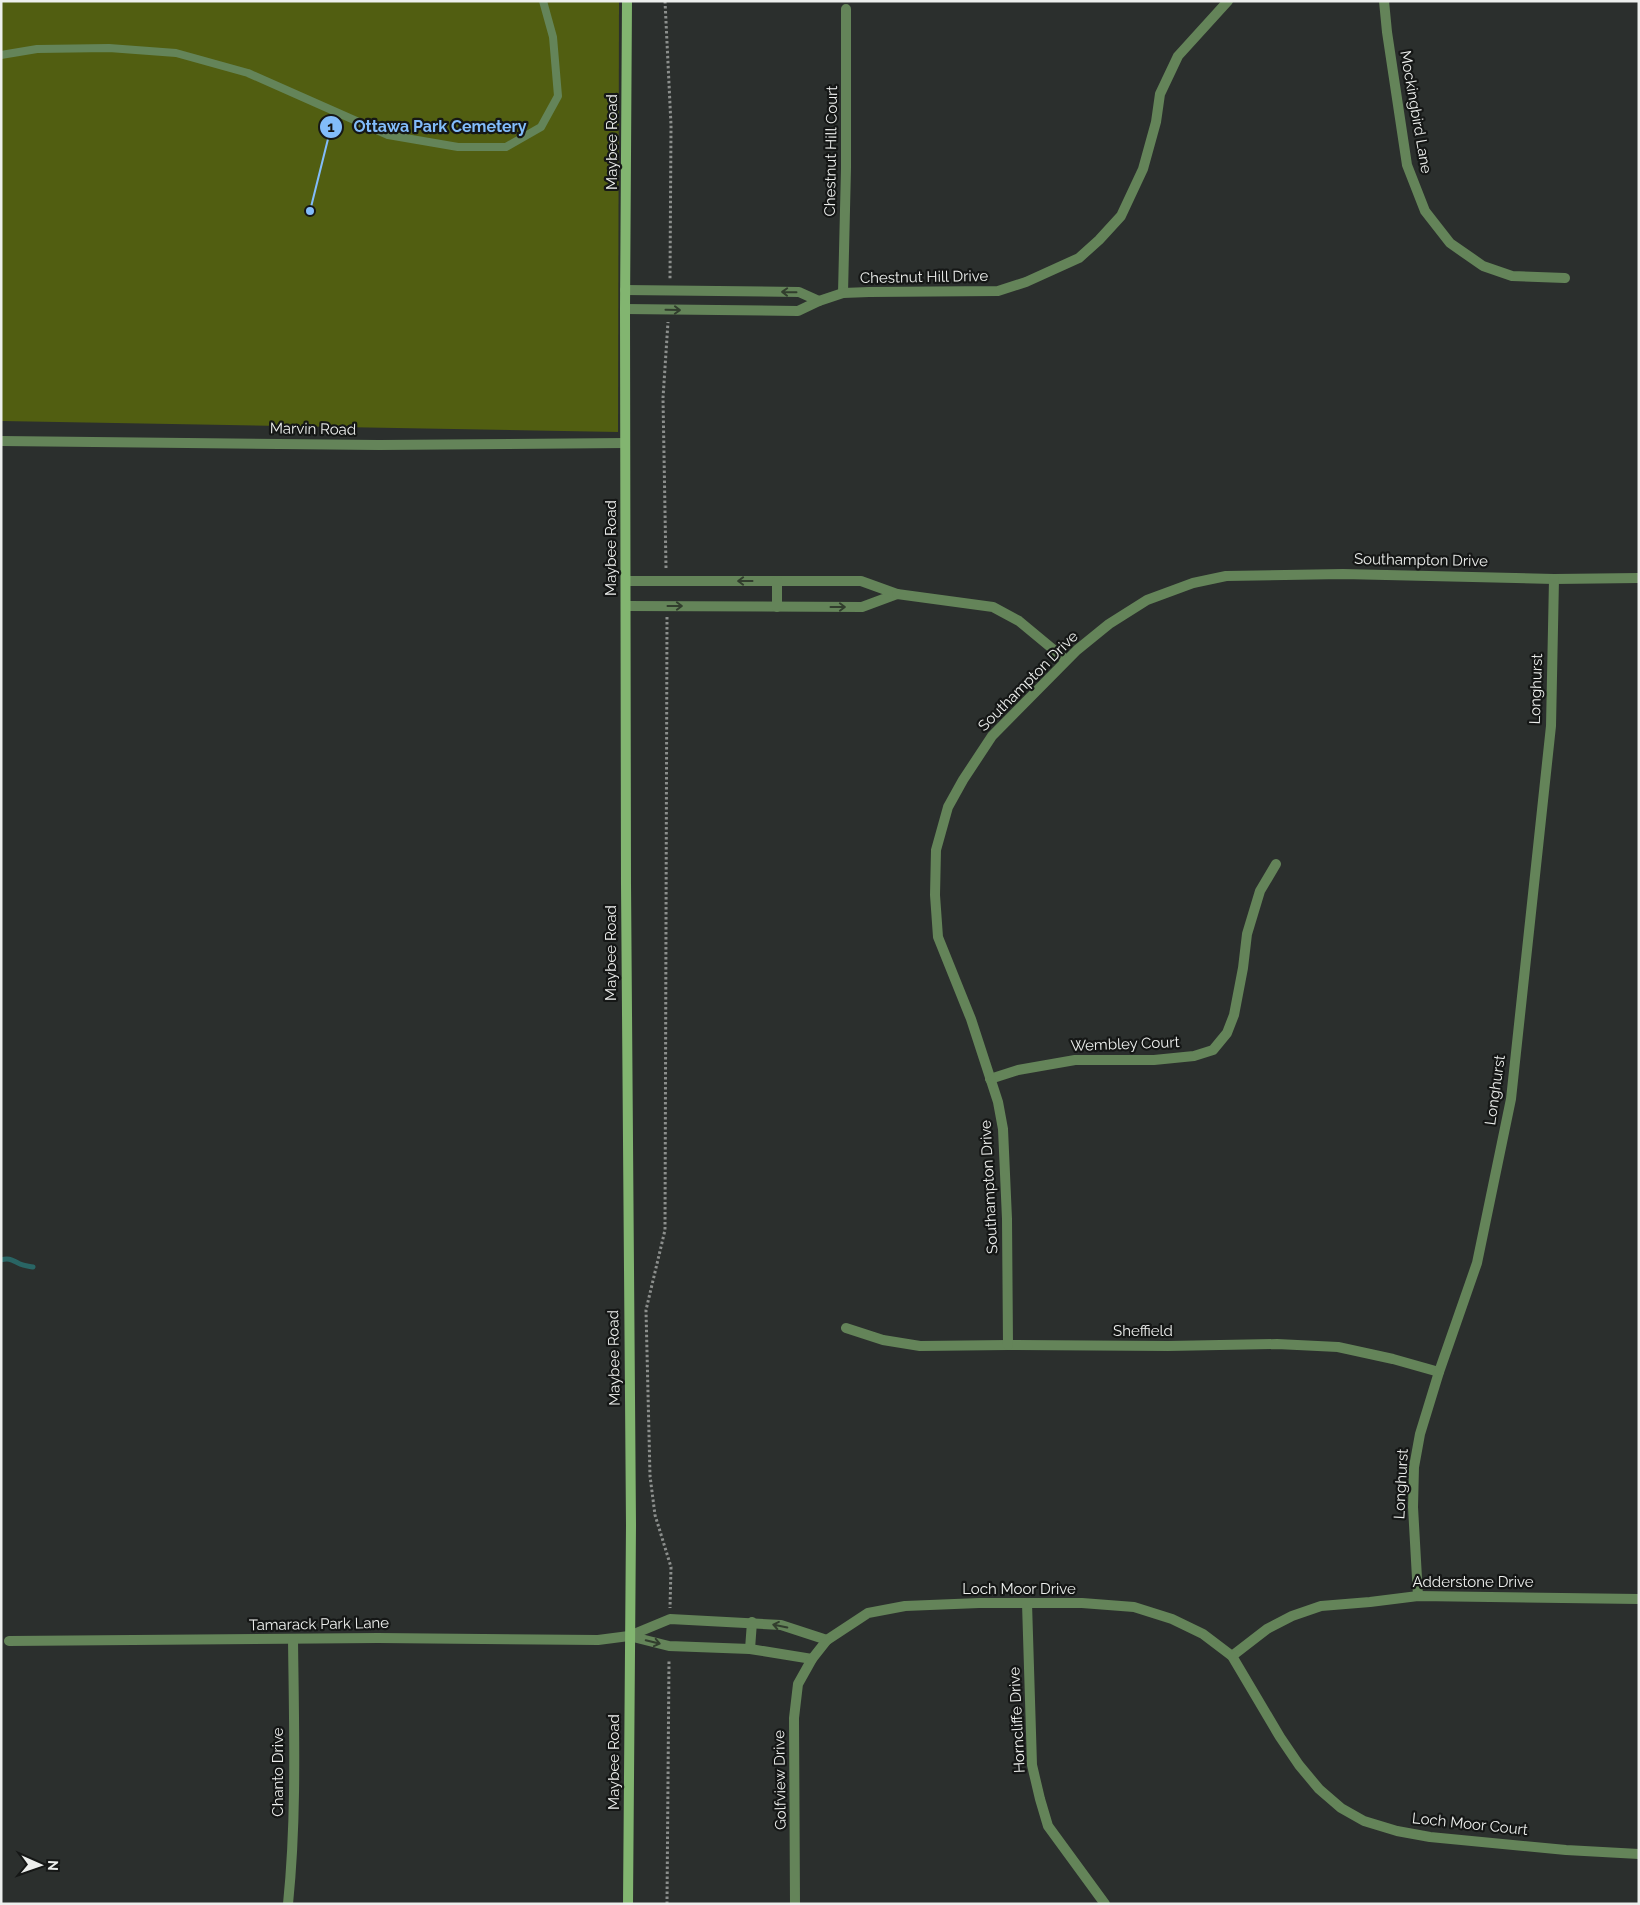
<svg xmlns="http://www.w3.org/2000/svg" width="1640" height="1905" font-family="Raleway,sans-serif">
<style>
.green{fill:#515e11}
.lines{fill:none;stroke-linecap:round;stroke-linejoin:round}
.stream{stroke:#296564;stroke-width:5}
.path{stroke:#8c8f8d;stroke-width:3;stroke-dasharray:2.5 2.5;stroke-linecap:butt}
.lane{stroke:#648459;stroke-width:8}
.street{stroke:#648459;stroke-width:10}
.secondary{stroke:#82b570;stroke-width:10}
.oneway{stroke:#313d2d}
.labels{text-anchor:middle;stroke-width:4.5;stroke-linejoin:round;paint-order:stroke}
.street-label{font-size:15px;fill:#edefed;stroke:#151716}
.leader{fill:none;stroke:#82bcfa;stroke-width:2}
.callout-dot{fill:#82bcfa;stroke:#151716;stroke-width:2}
.mark-label{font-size:15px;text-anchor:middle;font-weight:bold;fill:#111}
.callout-label{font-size:16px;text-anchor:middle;font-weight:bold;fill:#82bcfa;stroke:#151716;stroke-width:4.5;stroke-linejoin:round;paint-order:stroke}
</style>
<rect width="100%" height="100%" fill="#2b2f2d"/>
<path class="green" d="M 1,1 L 619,1 L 618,432 L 1,421 Z"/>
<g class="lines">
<path class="stream" d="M 1,1260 C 10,1257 13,1261 20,1264 C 24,1266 29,1266 33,1267"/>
<g class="path">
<path d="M 665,1 L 671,125 L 670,279"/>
<path d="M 666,568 L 663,398 L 668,322"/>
<path d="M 667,617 L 665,1230 L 646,1310 L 650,1476 L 655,1515 L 671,1567 L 670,1608"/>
<path d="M 667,1904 L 669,1659"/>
</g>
<path class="lane" d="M 1,55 L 37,49 L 109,48 L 176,53 L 248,73 L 388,135 L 458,147 L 506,147 L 541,127 L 558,96 L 553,37 L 543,1"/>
<g class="street">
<path d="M 1384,1 L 1387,32 L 1407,165 L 1425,211 L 1450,243 L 1483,266 L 1512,276 L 1565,278"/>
<path d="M 843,293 L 846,168 L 846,9"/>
<path d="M 819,301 L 843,293 L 869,292 L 998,291 L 1026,282 L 1079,258 L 1099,240 L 1121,216 L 1143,169 L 1156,122 L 1160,94 L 1178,56 L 1228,1"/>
<path d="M 625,309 L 798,311 L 819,301 L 799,292 L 625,290"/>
<path d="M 1,441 L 379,445 L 625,443"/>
<path d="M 626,581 L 861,581 L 897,594 L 862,607 L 626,606"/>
<path d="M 777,581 L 777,607"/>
<path d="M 897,594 L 993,607 L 1019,621 L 1066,660"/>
<path d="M 990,1079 L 1018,1070 L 1075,1060 L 1154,1060 L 1194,1056 L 1213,1050 L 1227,1033 L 1234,1015 L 1243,968 L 1247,934 L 1260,891 L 1276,864"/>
<path d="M 846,1328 L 883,1340 L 920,1346 L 1008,1345 L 1168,1346 L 1277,1344 L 1338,1347 L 1393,1359 L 1439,1372"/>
<path d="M 1008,1345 L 1007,1219 L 1003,1129 L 998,1102 L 971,1019 L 938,937 L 935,895 L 936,850 L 948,807 L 963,780 L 992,736 L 1077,650 L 1109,624 L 1147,600 L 1193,583 L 1226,576 L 1343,574 L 1554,579 L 1639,578"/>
<path d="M 1418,1596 L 1413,1507 L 1414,1467 L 1420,1434 L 1439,1372 L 1477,1263 L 1511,1099 L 1551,726 L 1554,579"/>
<path d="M 1027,1603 L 1032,1765 L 1040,1799 L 1048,1826 L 1105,1904"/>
<path d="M 9,1641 L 378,1638 L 598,1640 L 629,1636"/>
<path d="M 750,1649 L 752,1622"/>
<path d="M 1232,1656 L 1267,1629 L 1292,1616 L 1321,1606 L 1370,1602 L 1418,1596 L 1639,1599"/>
<path d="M 812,1659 L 750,1649 L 669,1646 L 629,1636 L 670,1619 L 781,1625 L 827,1640"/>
<path d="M 288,1904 C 297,1816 294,1727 293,1639"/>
<path d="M 795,1904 L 794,1718 L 798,1684 L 812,1659 L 827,1640 L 868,1613 L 905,1606 L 979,1603 L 1082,1603 L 1134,1607 L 1172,1619 L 1203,1634 L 1232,1656 L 1280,1737 L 1299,1765 L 1319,1789 L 1341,1808 L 1364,1821 L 1397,1831 L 1430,1837 L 1566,1850 L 1639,1854"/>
</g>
<path class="secondary" d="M 627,1 L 625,309 L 626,884 L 631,1525 L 628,1904"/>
</g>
<defs><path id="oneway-shaft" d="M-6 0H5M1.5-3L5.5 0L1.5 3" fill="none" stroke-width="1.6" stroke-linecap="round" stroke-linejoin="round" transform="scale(1.25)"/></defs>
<g class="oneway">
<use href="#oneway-shaft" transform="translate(789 292) rotate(-179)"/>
<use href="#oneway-shaft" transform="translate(673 310) rotate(1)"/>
<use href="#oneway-shaft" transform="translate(745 581) rotate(-180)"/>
<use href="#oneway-shaft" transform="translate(675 606)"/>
<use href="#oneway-shaft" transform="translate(838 607)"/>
<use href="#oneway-shaft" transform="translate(780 1626) rotate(-168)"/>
<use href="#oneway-shaft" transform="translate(653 1642) rotate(14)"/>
</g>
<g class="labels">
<g class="street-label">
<text transform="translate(1416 112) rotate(80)" y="5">Mockingbird Lane</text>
<text transform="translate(612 142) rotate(-90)" y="5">Maybee Road</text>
<text transform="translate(831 151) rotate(-89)" y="5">Chestnut Hill Court</text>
<text transform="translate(924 277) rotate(-1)" y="5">Chestnut Hill Drive</text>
<text transform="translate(313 429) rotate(1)" y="5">Marvin Road</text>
<text transform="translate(611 548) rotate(-90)" y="5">Maybee Road</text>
<text transform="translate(1421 560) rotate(1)" y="5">Southampton Drive</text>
<text transform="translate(1028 681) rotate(-45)" y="5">Southampton Drive</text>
<text transform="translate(1536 689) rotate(-88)" y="5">Longhurst</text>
<text transform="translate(611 953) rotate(-90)" y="5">Maybee Road</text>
<text transform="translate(1125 1044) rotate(-2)" y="5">Wembley Court</text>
<text transform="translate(1495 1090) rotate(-82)" y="5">Longhurst</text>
<text transform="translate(989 1187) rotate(-93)" y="5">Southampton Drive</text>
<text x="1143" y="1336">Sheffield</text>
<text transform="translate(614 1358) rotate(-91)" y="5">Maybee Road</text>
<text transform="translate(1401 1484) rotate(-87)" y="5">Longhurst</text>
<text x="1473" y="1587">Adderstone Drive</text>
<text x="1019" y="1594">Loch Moor Drive</text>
<text transform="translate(319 1624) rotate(-1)" y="5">Tamarack Park Lane</text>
<text transform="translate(1017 1720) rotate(-93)" y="5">Horncliffe Drive</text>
<text transform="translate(614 1762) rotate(-90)" y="5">Maybee Road</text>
<text transform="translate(278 1772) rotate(-90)" y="5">Chanto Drive</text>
<text transform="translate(780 1780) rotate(-91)" y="5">Golfview Drive</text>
<text transform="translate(1470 1824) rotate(6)" y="5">Loch Moor Court</text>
</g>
</g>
<path class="leader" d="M310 211L331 127"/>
<g class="callout-dot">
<circle cx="310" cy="211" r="5"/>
<circle cx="331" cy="127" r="12"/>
</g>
<g class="mark-label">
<text x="331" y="132">1</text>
</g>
<g class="callout-label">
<text x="440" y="132">Ottawa Park Cemetery</text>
</g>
<rect width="1640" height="1905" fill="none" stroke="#edefed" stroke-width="5"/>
<g transform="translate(40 1865) rotate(92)" stroke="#151716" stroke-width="4" paint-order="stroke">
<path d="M0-4L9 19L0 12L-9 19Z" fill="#edefed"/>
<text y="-8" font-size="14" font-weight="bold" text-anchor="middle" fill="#edefed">N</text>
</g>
</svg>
